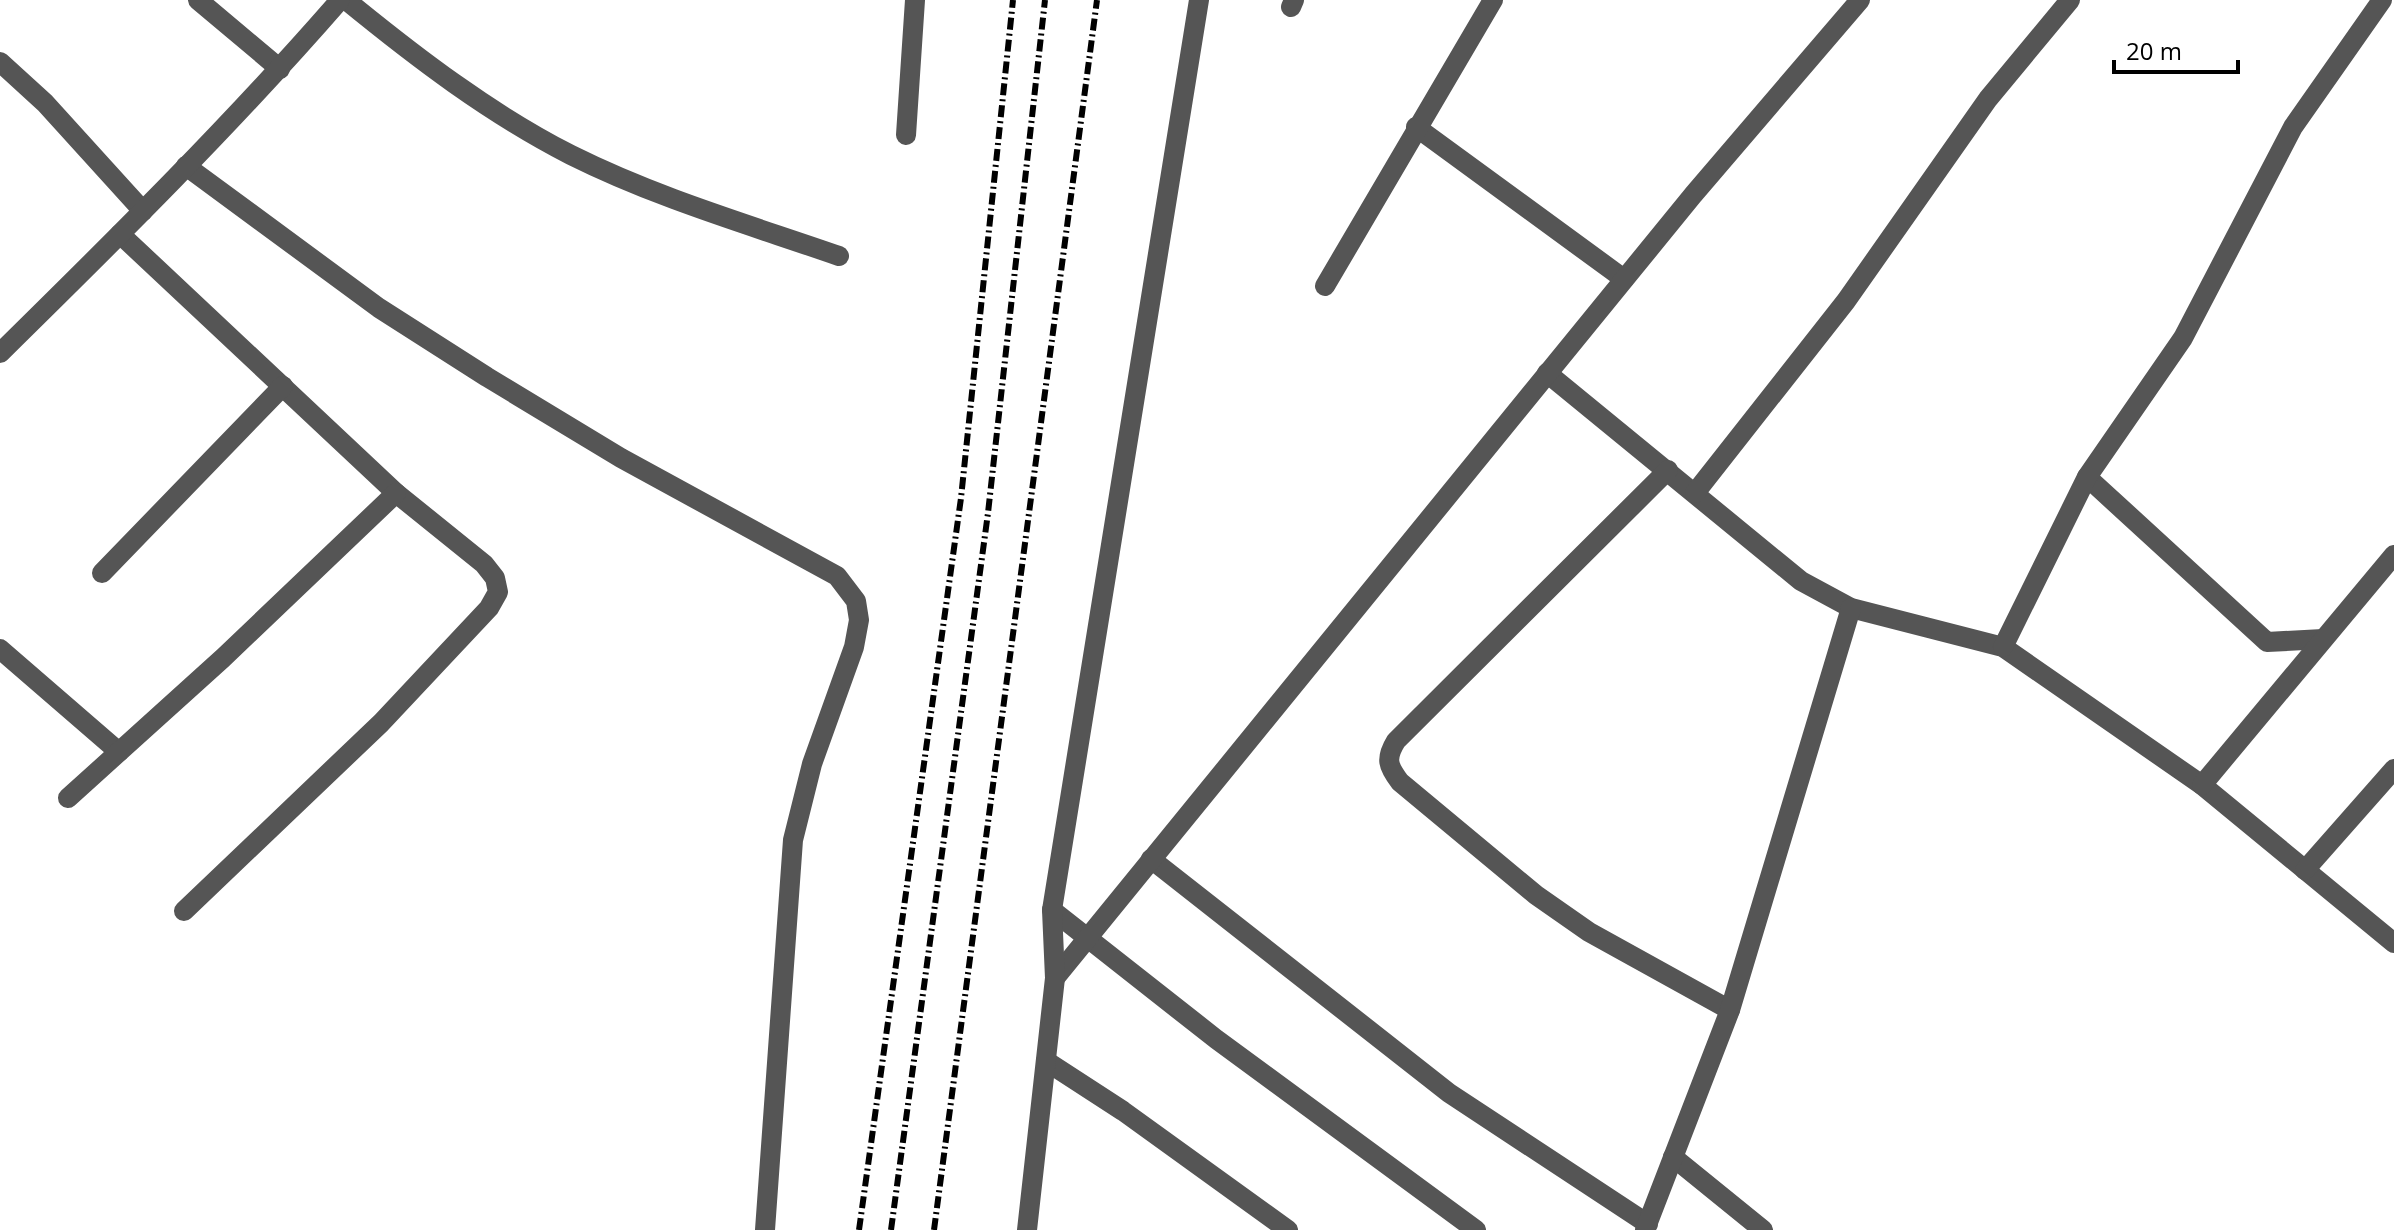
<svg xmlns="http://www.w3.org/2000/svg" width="2394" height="1230" font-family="'Open Sans',sans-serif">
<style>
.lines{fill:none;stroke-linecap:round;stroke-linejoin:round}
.minor{stroke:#555;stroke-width:20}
.rail{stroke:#000;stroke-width:6;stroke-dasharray:12 4 2 4;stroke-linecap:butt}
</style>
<rect width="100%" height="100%" fill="#fff"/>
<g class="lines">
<g class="minor">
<path d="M 198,0 L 280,69"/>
<path d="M 346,0 C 417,58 489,113 571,155 C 657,198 750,225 839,256"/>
<path d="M 1291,7 L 1294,0"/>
<path d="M 0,62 L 45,103 L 143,211"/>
<path d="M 1416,127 L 1624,279"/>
<path d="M 906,135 L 915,0"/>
<path d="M 186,166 L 379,308 L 487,377 L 621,458 L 837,576 L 856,601 L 859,620 L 854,647 L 812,764 L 793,840 L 765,1230"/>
<path d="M 120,234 L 396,493 L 484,564 L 495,578 L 498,592 L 489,608 L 381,723 L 184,911"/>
<path d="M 1325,286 L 1493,0"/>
<path d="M 0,353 C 117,238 233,123 340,0"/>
<path d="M 1547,373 L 1801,581 L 1851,608 L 2003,647 L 2202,785 L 2394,943"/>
<path d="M 1668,470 L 1396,741 C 1385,759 1388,766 1400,782 L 1536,895 L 1589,932 L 1730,1010"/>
<path d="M 2087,477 L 2267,642 L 2323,639"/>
<path d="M 1695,493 L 1846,301 L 1988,99 L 2070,0"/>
<path d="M 102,573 L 283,386"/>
<path d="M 2003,647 L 2087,477 L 2183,338 L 2293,127 L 2382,0"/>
<path d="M 0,649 L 119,752"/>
<path d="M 2202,785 L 2394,555"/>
<path d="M 68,798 L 223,658 L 396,493"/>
<path d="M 1151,859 L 1449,1093 L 1648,1224"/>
<path d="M 2305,870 L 2394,769"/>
<path d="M 1052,910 L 1216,1039 L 1476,1230"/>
<path d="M 1055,978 L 1693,195 L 1860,0"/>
<path d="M 1046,1061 L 1123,1111 L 1288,1230"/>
<path d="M 1673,1157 L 1763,1230"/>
<path d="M 1027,1230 L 1055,978 L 1052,910 L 1199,0"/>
<path d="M 1645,1230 L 1730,1010 L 1851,608"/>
</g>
<g class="rail">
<path d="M 859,1230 L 961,498 L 1013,0"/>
<path d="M 891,1230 L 988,513 L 1045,0"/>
<path d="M 934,1230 L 1097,0"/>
</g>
</g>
<path d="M2114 60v12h124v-12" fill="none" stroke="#000000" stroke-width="4"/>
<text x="2126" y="60" font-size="24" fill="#000000" stroke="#ffffff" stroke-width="6" paint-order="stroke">20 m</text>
</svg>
